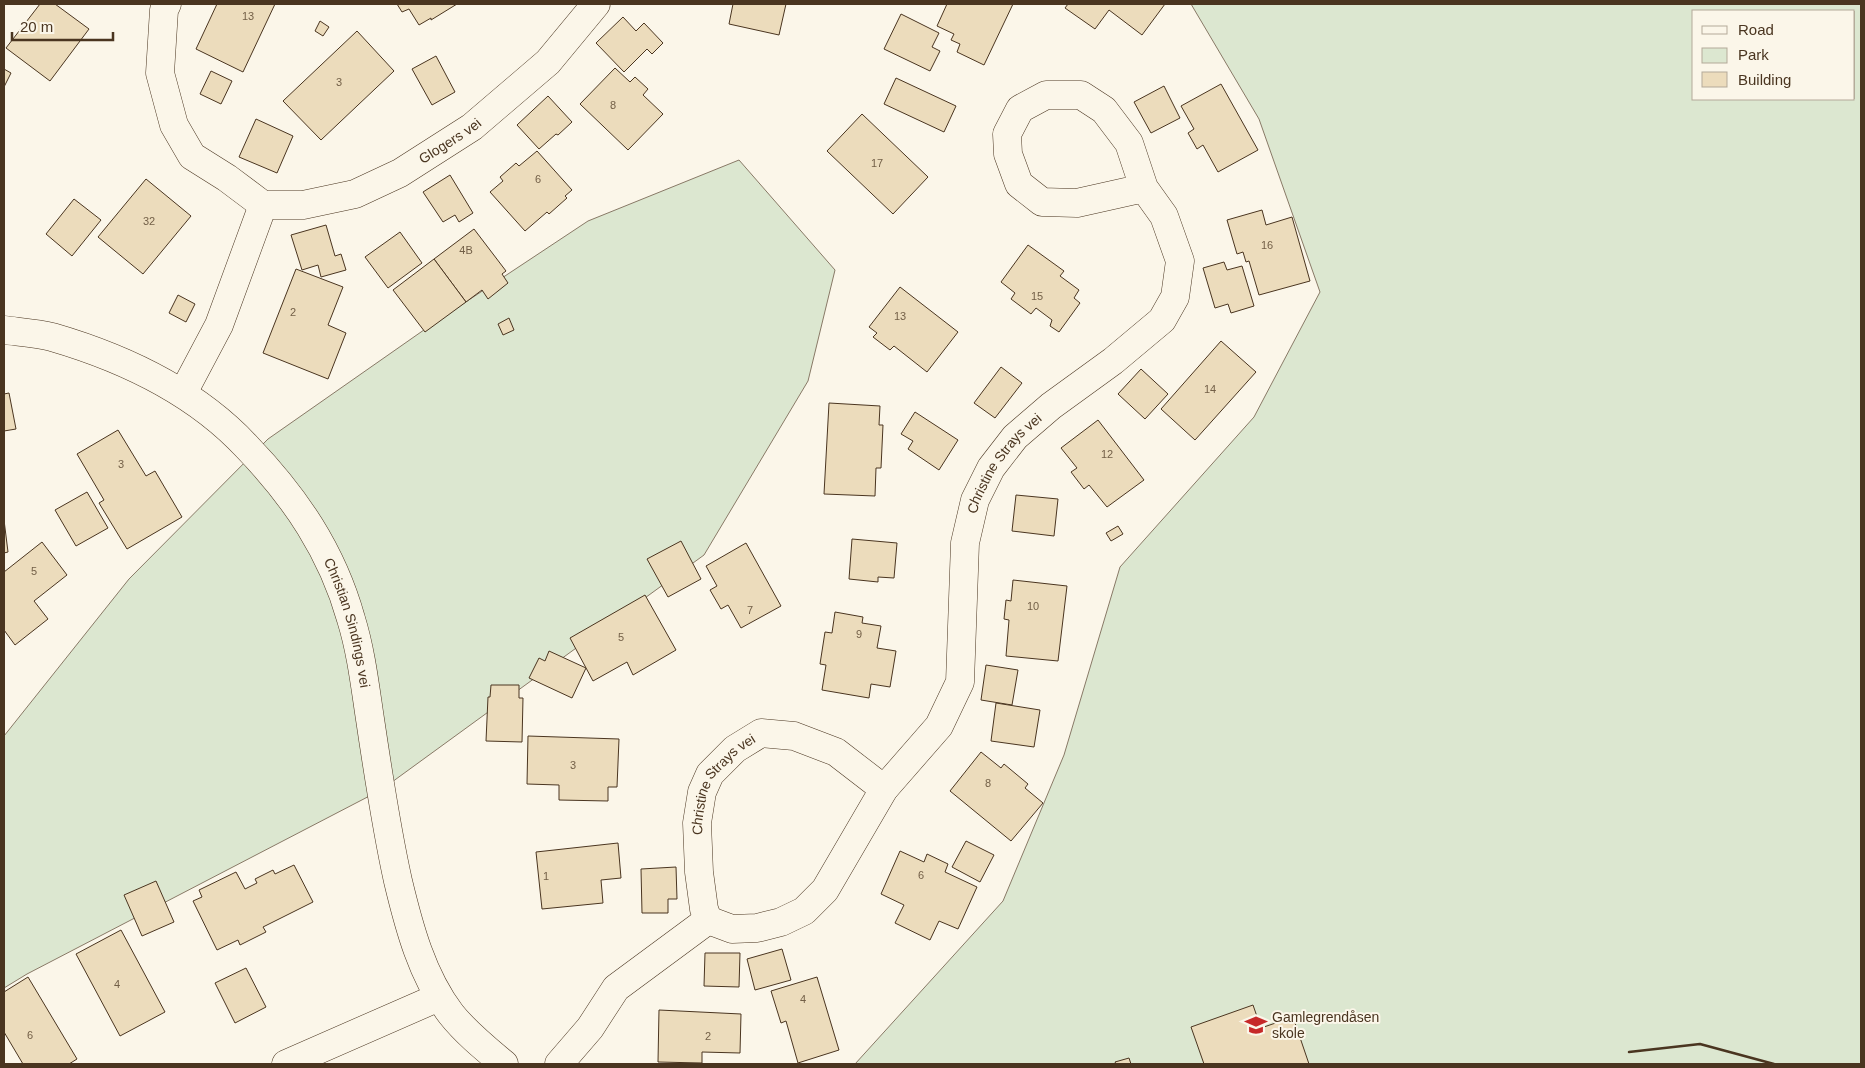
<svg xmlns="http://www.w3.org/2000/svg" width="1865" height="1068" font-family="Arial,sans-serif">
<style>
.green{fill:#dce7d0;stroke:#887966;fill-rule:evenodd}
.building{fill:#ecdcbc;stroke:#4a3520}
.lines{fill:none;stroke-linecap:round;stroke-linejoin:round}
.street-casing{stroke:#4a3520;stroke-width:29}
.secondary-casing{stroke:#4a3520;stroke-width:29}
.street{stroke:#fbf6e9;stroke-width:28}
.secondary{stroke:#fbf6e9;stroke-width:28}
.wall{stroke:#4a3520;stroke-width:2.5}
.labels{text-anchor:middle;stroke-width:4;stroke-linejoin:round;paint-order:stroke}
.number-label{font-size:11px;fill:#725f47}
.street-label{font-size:14px;fill:#4a3520;stroke:#fbf6e9}
.poi-label{font-size:14px;fill:#4a3520;stroke:#fbf6e9;text-anchor:start}
</style>
<rect width="100%" height="100%" fill="#fbf6e9"/>
<g class="green">
<path d="M 1191,4 L 1861,4 L 1861,1064 L 855,1064 L 1003,901 L 1064,755 L 1120,567 L 1254,417 L 1320,292 L 1259,119 ZM 1694,11 L 1854,11 L 1854,99 L 1694,99 Z"/>
<path d="M 739,160 L 835,270 L 808,381 L 704,555 L 381,790 L 27,974 L 4,988 L 4,736 L 129,579 L 268,439 L 431,325 L 588,221 Z"/>
</g>
<g class="building">
<path d="M 40,4 L 55,4 L 89,29 L 50,81 L 6,48 Z"/>
<path d="M 217,4 L 275,4 L 243,72 L 196,49 Z"/>
<path d="M 397,4 L 457,4 L 431,20 L 431,18 L 419,25 L 409,9 L 402,12 Z"/>
<path d="M 733,4 L 786,4 L 779,35 L 729,24 Z"/>
<path d="M 947,4 L 1013,4 L 984,65 L 957,52 L 960,44 L 951,40 L 954,34 L 937,26 Z"/>
<path d="M 1068,4 L 1165,4 L 1142,35 L 1109,10 L 1095,29 L 1065,8 Z"/>
<path d="M 901,14 L 939,33 L 932,47 L 940,51 L 930,71 L 884,49 Z"/>
<path d="M 623,17 L 636,31 L 644,23 L 663,43 L 652,54 L 647,49 L 624,72 L 596,43 Z"/>
<path d="M 320,21 L 329,27 L 323,36 L 315,31 Z"/>
<path d="M 357,31 L 394,71 L 321,140 L 283,101 Z"/>
<path d="M 436,56 L 455,92 L 432,105 L 412,69 Z"/>
<path d="M 615,68 L 630,82 L 635,77 L 648,89 L 643,95 L 663,114 L 628,150 L 580,104 Z"/>
<path d="M 4,69 L 11,73 L 4,87 Z"/>
<path d="M 211,71 L 232,81 L 221,104 L 200,94 Z"/>
<path d="M 896,78 L 956,106 L 944,132 L 884,104 Z"/>
<path d="M 1221,84 L 1258,150 L 1218,172 L 1203,145 L 1197,149 L 1188,133 L 1194,129 L 1181,106 Z"/>
<path d="M 1164,86 L 1180,118 L 1151,133 L 1134,102 Z"/>
<path d="M 548,96 L 572,122 L 558,135 L 556,134 L 539,149 L 517,125 Z"/>
<path d="M 862,114 L 928,177 L 893,214 L 827,151 Z"/>
<path d="M 256,119 L 293,136 L 277,173 L 239,157 Z"/>
<path d="M 537,151 L 572,190 L 565,196 L 567,198 L 549,214 L 547,212 L 525,231 L 490,192 L 503,181 L 500,177 L 516,163 L 519,166 Z"/>
<path d="M 450,175 L 473,213 L 459,222 L 455,215 L 443,222 L 423,192 Z"/>
<path d="M 146,179 L 191,216 L 143,274 L 98,237 Z"/>
<path d="M 74,199 L 101,220 L 72,256 L 46,234 Z"/>
<path d="M 1262,210 L 1266,225 L 1292,217 L 1310,281 L 1259,295 L 1249,261 L 1246,262 L 1243,252 L 1237,254 L 1227,220 Z"/>
<path d="M 326,225 L 335,256 L 341,254 L 346,270 L 321,277 L 318,265 L 302,270 L 291,235 Z"/>
<path d="M 474,229 L 506,271 L 502,274 L 508,283 L 488,299 L 482,290 L 466,302 L 434,259 Z"/>
<path d="M 400,232 L 422,263 L 388,288 L 365,257 Z"/>
<path d="M 1028,245 L 1064,271 L 1060,276 L 1079,290 L 1074,298 L 1080,303 L 1059,332 L 1050,326 L 1052,320 L 1036,308 L 1031,314 L 1011,299 L 1015,293 L 1001,282 Z"/>
<path d="M 434,259 L 466,302 L 425,332 L 393,290 Z"/>
<path d="M 1224,262 L 1227,270 L 1242,266 L 1254,306 L 1231,313 L 1228,304 L 1215,308 L 1203,268 Z"/>
<path d="M 296,269 L 343,287 L 328,325 L 346,333 L 328,379 L 263,353 Z"/>
<path d="M 900,287 L 958,332 L 927,372 L 894,346 L 890,350 L 873,337 L 877,333 L 869,327 Z"/>
<path d="M 178,295 L 195,304 L 186,322 L 169,313 Z"/>
<path d="M 509,318 L 514,330 L 503,335 L 498,324 Z"/>
<path d="M 1221,341 L 1256,372 L 1195,440 L 1161,409 Z"/>
<path d="M 1001,367 L 1022,383 L 995,418 L 974,403 Z"/>
<path d="M 1141,369 L 1168,394 L 1145,419 L 1118,394 Z"/>
<path d="M 9,393 L 16,429 L 4,431 L 4,394 Z"/>
<path d="M 829,403 L 880,406 L 879,425 L 883,425 L 881,468 L 876,468 L 875,496 L 824,494 Z"/>
<path d="M 915,412 L 958,440 L 939,470 L 908,449 L 913,441 L 901,434 Z"/>
<path d="M 1098,420 L 1144,480 L 1107,507 L 1089,485 L 1084,489 L 1071,472 L 1077,468 L 1061,448 Z"/>
<path d="M 118,430 L 146,476 L 155,471 L 182,517 L 127,549 L 99,503 L 104,500 L 77,454 Z"/>
<path d="M 87,492 L 108,528 L 76,546 L 55,510 Z"/>
<path d="M 1016,495 L 1058,499 L 1054,536 L 1012,531 Z"/>
<path d="M 4,520 L 8,552 L 4,553 Z"/>
<path d="M 1118,526 L 1123,534 L 1111,541 L 1106,533 Z"/>
<path d="M 852,539 L 897,543 L 894,578 L 878,577 L 878,582 L 849,579 Z"/>
<path d="M 681,541 L 701,579 L 668,597 L 647,559 Z"/>
<path d="M 42,542 L 67,575 L 34,601 L 48,619 L 15,645 L 4,630 L 4,572 Z"/>
<path d="M 746,543 L 781,606 L 741,628 L 728,605 L 721,609 L 710,590 L 717,586 L 706,566 Z"/>
<path d="M 1013,580 L 1067,586 L 1058,661 L 1006,656 L 1009,620 L 1004,619 L 1006,600 L 1011,601 Z"/>
<path d="M 645,595 L 676,650 L 633,675 L 627,662 L 593,681 L 570,638 Z"/>
<path d="M 835,612 L 863,617 L 862,623 L 881,626 L 877,648 L 896,651 L 890,687 L 871,684 L 869,698 L 822,690 L 826,665 L 820,664 L 825,632 L 832,633 Z"/>
<path d="M 549,651 L 586,668 L 572,698 L 529,678 L 539,658 L 545,661 Z"/>
<path d="M 986,665 L 1018,670 L 1012,705 L 981,700 Z"/>
<path d="M 491,685 L 519,685 L 519,698 L 523,698 L 522,742 L 486,741 L 488,697 L 490,697 Z"/>
<path d="M 996,703 L 1040,710 L 1034,747 L 991,741 Z"/>
<path d="M 528,736 L 619,739 L 617,787 L 608,787 L 608,801 L 559,800 L 559,785 L 527,784 Z"/>
<path d="M 981,752 L 1001,768 L 1004,764 L 1028,784 L 1025,788 L 1043,803 L 1011,841 L 950,791 Z"/>
<path d="M 966,841 L 994,855 L 980,882 L 952,867 Z"/>
<path d="M 618,843 L 621,878 L 601,880 L 603,903 L 542,909 L 536,852 Z"/>
<path d="M 900,851 L 924,862 L 927,854 L 948,864 L 945,872 L 977,887 L 958,929 L 939,921 L 930,940 L 895,923 L 904,905 L 881,894 Z"/>
<path d="M 294,865 L 313,902 L 263,927 L 266,932 L 240,945 L 238,940 L 217,950 L 193,901 L 202,897 L 199,890 L 236,872 L 245,889 L 257,883 L 255,879 L 273,870 L 275,874 Z"/>
<path d="M 676,867 L 677,899 L 668,899 L 668,913 L 642,913 L 641,869 Z"/>
<path d="M 156,881 L 174,922 L 142,936 L 124,895 Z"/>
<path d="M 121,930 L 165,1012 L 120,1036 L 76,954 Z"/>
<path d="M 782,949 L 791,980 L 755,990 L 747,959 Z"/>
<path d="M 705,953 L 740,953 L 739,987 L 704,986 Z"/>
<path d="M 246,968 L 266,1007 L 235,1023 L 215,983 Z"/>
<path d="M 28,977 L 77,1059 L 69,1064 L 23,1064 L 4,1032 L 4,992 Z"/>
<path d="M 817,977 L 839,1050 L 798,1063 L 786,1021 L 781,1023 L 771,991 Z"/>
<path d="M 1253,1005 L 1261,1028 L 1293,1017 L 1309,1064 L 1204,1064 L 1191,1027 Z"/>
<path d="M 659,1010 L 741,1014 L 740,1053 L 702,1052 L 702,1063 L 658,1062 Z"/>
<path d="M 1129,1058 L 1131,1064 L 1116,1064 L 1115,1062 Z"/>
</g>
<g class="lines">
<g class="street-casing">
<g id="street">
<path id="s1" d="M 167,4 L 164,10 L 160,73 L 174,125 L 192,156 L 227,178 L 263,205 L 303,205 L 355,194 L 400,173 L 472,127 L 548,62 L 596,4"/>
<path d="M 183,393 L 219,325 L 263,205"/>
<path id="s2" d="M 708,920 L 732,929 L 757,928 L 781,922 L 804,911 L 825,890 L 884,789 L 939,726 L 960,682 L 965,543 L 975,500 L 991,468 L 1015,437 L 1051,406 L 1113,361 L 1162,320 L 1175,297 L 1180,261 L 1164,216 L 1144,188 L 1129,143 L 1104,110 L 1081,95 L 1046,95 L 1020,109 L 1007,134 L 1008,154 L 1019,184 L 1042,202 L 1077,203 L 1144,188"/>
<path d="M 286,1064 L 439,997"/>
<path id="s3" d="M 559,1064 L 590,1028 L 616,988 L 708,920 L 704,909 L 699,872 L 697,823 L 702,792 L 710,774 L 735,749 L 761,733 L 794,736 L 836,752 L 884,789"/>
</g>
</g>
<g class="secondary-casing">
<g id="secondary">
<path id="s4" d="M 4,330 C 19,332 37,333 52,337 C 124,358 195,391 247,447 C 295,497 332,551 351,619 C 361,651 365,686 370,719 C 378,773 386,827 398,881 C 409,927 422,976 451,1014 C 466,1033 486,1049 504,1064"/>
</g>
</g>
<use href="#street" class="street"/>
<use href="#secondary" class="secondary"/>
<path class="wall" d="M 1629,1052 L 1700,1044 L 1774,1064"/>
</g>
<defs>
<g id="school-bare" transform="scale(1.725)"><path d="M0-5L7-2L0 1L-7-2ZM-4 1L0 2.5L4 1V4Q0 6-4 4Z" fill="#c62828" stroke="#fbf6e9" stroke-width="2.5" paint-order="stroke"/></g>
</defs>
<g fill-rule="evenodd">
<use href="#school-bare" x="1256" y="1025"/>
</g>
<g class="labels">
<g class="number-label">
<text x="248" y="20">13</text>
<text x="339" y="86">3</text>
<text x="613" y="109">8</text>
<text x="877" y="167">17</text>
<text x="538" y="183">6</text>
<text x="149" y="225">32</text>
<text x="1267" y="249">16</text>
<text x="466" y="254">4B</text>
<text x="1037" y="300">15</text>
<text x="293" y="316">2</text>
<text x="900" y="320">13</text>
<text x="1210" y="393">14</text>
<text x="1107" y="458">12</text>
<text x="121" y="468">3</text>
<text x="34" y="575">5</text>
<text x="1033" y="610">10</text>
<text x="750" y="614">7</text>
<text x="859" y="638">9</text>
<text x="621" y="641">5</text>
<text x="573" y="769">3</text>
<text x="988" y="787">8</text>
<text x="921" y="879">6</text>
<text x="546" y="880">1</text>
<text x="117" y="988">4</text>
<text x="803" y="1003">4</text>
<text x="30" y="1039">6</text>
<text x="708" y="1040">2</text>
</g>
<g class="street-label">
<text dy="5" stroke="none"><textPath href="#s1" startOffset="448">Glogers vei</textPath></text>
<text dy="5" stroke="none"><textPath href="#s2" startOffset="610">Christine Strays vei</textPath></text>
<text dy="5" stroke="none"><textPath href="#s4" startOffset="481">Christian Sindings vei</textPath></text>
<text dy="5" stroke="none"><textPath href="#s3" startOffset="356">Christine Strays vei</textPath></text>
</g>
<g class="poi-label">
<text x="1272" y="1022">Gamlegrendåsen<tspan x="1272" dy="16">skole</tspan></text>
</g>
</g>
<rect width="1865" height="1068" fill="none" stroke="#4a3520" stroke-width="10"/>
<rect x="1692" y="10" width="162" height="90" fill="#fbf6e9" stroke="#b4a999"/>
<rect x="1702" y="26" width="25" height="8" fill="#fbf6e9" stroke="#b4a999"/>
<text x="1738" y="35" font-size="15" fill="#4a3520">Road</text>
<rect x="1702" y="48" width="25" height="15" fill="#dce7d0" stroke="#b4a999"/>
<text x="1738" y="60" font-size="15" fill="#4a3520">Park</text>
<rect x="1702" y="72" width="25" height="15" fill="#ecdcbc" stroke="#b4a999"/>
<text x="1738" y="85" font-size="15" fill="#4a3520">Building</text>
<path d="M12 32v8h101v-8" fill="none" stroke="#4a3520" stroke-width="2.5"/>
<text x="20" y="32" font-size="15" fill="#4a3520" stroke="#fbf6e9" stroke-width="4" paint-order="stroke">20 m</text>
</svg>
